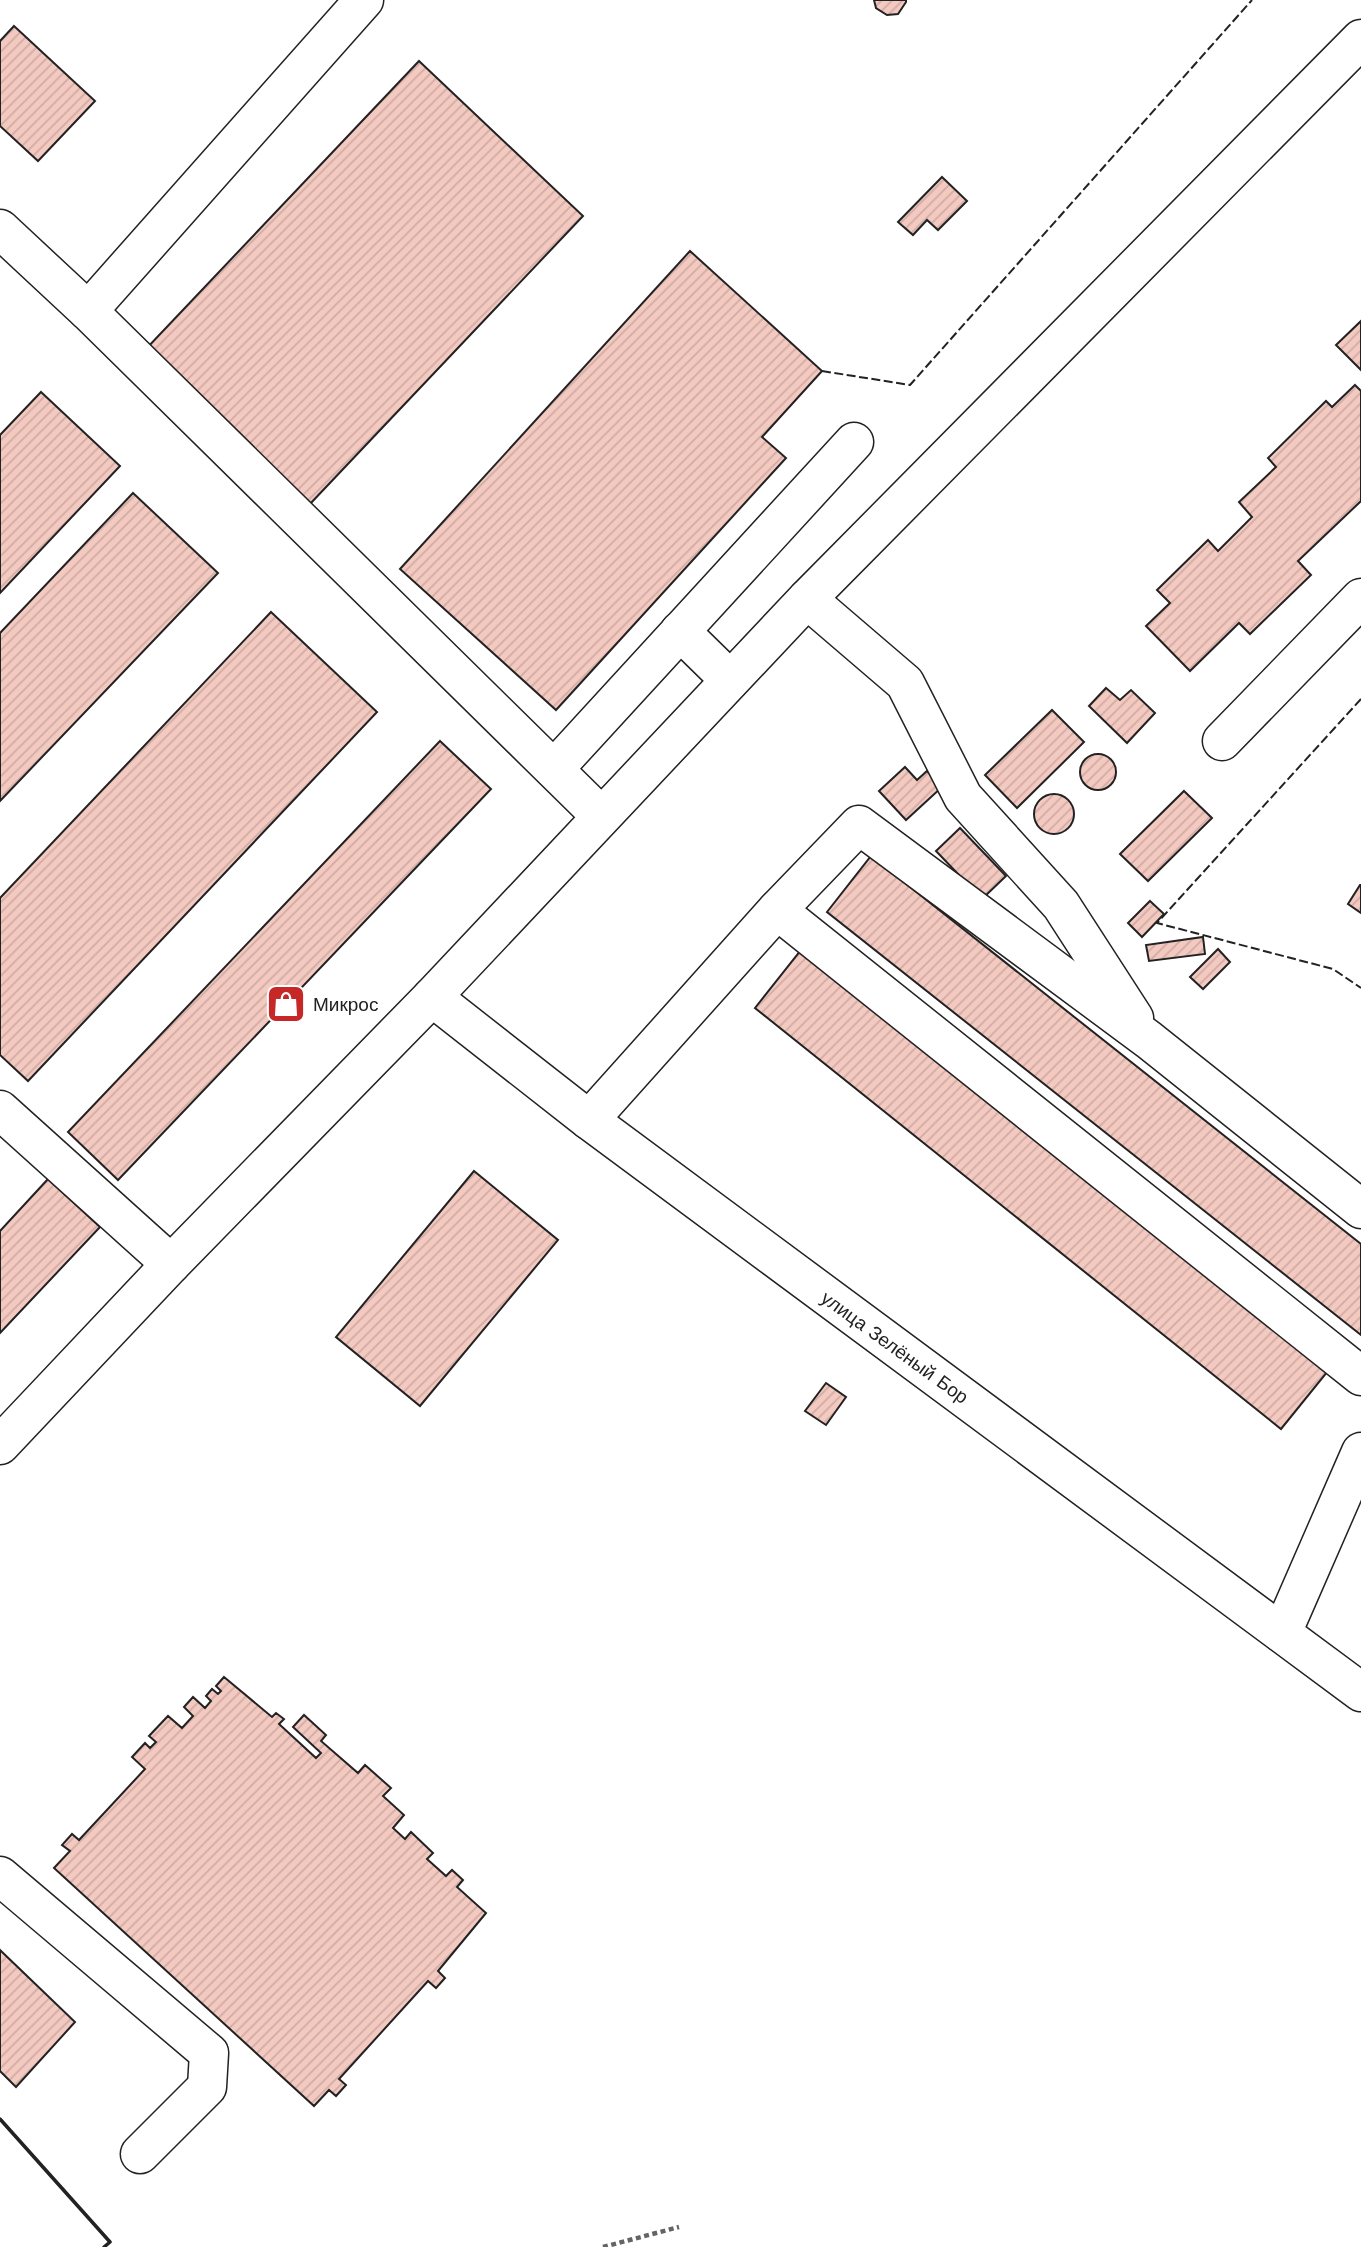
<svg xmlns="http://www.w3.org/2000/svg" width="1361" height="2247" font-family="'Work Sans',sans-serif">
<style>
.building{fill:url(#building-hatch);stroke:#222;stroke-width:2}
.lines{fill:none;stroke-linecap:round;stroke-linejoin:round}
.minor-casing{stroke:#222;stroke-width:41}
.path{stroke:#646464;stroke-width:4.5;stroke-dasharray:5 3.5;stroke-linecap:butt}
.minor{stroke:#fff;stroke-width:38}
.fence{stroke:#222;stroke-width:2;stroke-dasharray:9 3.5;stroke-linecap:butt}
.wall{stroke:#222;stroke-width:3.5}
.labels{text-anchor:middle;stroke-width:5;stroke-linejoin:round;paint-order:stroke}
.poi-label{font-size:19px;fill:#222;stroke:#fff;text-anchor:start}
.street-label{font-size:19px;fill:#222;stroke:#fff}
</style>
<defs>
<pattern id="building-hatch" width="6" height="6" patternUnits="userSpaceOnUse" patternTransform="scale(1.75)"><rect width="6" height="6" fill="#f3c9c0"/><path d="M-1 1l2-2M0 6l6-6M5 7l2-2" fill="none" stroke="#d0aca5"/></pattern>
</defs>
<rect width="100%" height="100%" fill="#fff"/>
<g class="building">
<path d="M 874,0 L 906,0 L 906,2 L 898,14 L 887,15 L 876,8 Z"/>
<path d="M 14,26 L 95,101 L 38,161 L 0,126 L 0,41 Z"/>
<path d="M 419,61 L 583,216 L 309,505 L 145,350 Z"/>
<path d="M 942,177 L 967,201 L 938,230 L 927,220 L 913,235 L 898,222 Z"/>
<path d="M 690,251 L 822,371 L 762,437 L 786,458 L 556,710 L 400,569 Z"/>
<path d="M 1361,321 L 1361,370 L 1336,345 Z"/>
<path d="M 1355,385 L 1361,391 L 1361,501 L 1298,561 L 1311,575 L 1250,634 L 1239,623 L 1190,671 L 1146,626 L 1170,603 L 1157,590 L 1208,540 L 1218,551 L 1252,517 L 1239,502 L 1276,467 L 1268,458 L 1326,401 L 1332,407 Z"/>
<path d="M 41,392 L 120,466 L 0,593 L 0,435 Z"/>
<path d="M 133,493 L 218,573 L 0,801 L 0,633 Z"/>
<path d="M 271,612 L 377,712 L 28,1081 L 0,1055 L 0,898 Z"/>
<path d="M 1106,688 L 1120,700 L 1131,690 L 1155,713 L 1127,743 L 1089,706 Z"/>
<path d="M 1052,710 L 1084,742 L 1017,808 L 985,775 Z"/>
<path d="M 440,741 L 491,789 L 118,1180 L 68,1132 Z"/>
<circle cx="1098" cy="772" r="18"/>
<path d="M 905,767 L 917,780 L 927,771 L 942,787 L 906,820 L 879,791 Z"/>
<path d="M 1184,791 L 1212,818 L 1148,881 L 1120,854 Z"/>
<circle cx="1054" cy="814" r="20"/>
<path d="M 960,828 L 1006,876 L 982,899 L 936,851 Z"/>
<path d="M 871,856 L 1361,1244 L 1361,1335 L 827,912 Z"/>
<path d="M 1360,885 L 1361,885 L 1361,913 L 1348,904 Z"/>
<path d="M 1150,901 L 1164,914 L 1142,937 L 1128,923 Z"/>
<path d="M 1203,937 L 1205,954 L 1149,961 L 1146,945 Z"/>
<path d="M 1218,949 L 1230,962 L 1203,989 L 1190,977 Z"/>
<path d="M 801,950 L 1328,1371 L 1281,1429 L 755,1008 Z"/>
<path d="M 474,1171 L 558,1240 L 420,1406 L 336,1337 Z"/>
<path d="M 48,1179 L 100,1227 L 0,1333 L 0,1231 Z"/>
<path d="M 826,1383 L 846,1397 L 826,1425 L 805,1411 Z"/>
<path d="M 224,1677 L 272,1717 L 276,1713 L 284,1719 L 279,1724 L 316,1758 L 321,1753 L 293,1727 L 304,1715 L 326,1735 L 321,1741 L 358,1773 L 365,1765 L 391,1788 L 383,1796 L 404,1815 L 393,1828 L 405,1839 L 411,1832 L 433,1853 L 427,1859 L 446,1876 L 452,1870 L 463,1880 L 457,1887 L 486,1913 L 438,1971 L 445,1978 L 436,1988 L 428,1981 L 339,2079 L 346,2085 L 336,2096 L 329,2090 L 314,2106 L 54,1868 L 70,1851 L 62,1845 L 72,1834 L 79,1840 L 145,1769 L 132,1757 L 145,1743 L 150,1748 L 156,1742 L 149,1736 L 168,1716 L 182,1728 L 193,1716 L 184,1707 L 193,1697 L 205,1708 L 211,1701 L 206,1696 L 212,1689 L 218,1694 L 221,1691 L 216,1686 Z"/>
<path d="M 0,1950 L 75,2022 L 16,2087 L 0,2071 Z"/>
</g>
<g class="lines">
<g class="minor-casing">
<g id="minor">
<path d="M 0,229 L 88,311 L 601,816"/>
<path d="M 88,311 L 364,0"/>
<path d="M 807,599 L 905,683 L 963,797 L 1061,905 L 1134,1018"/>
<path d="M 680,631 L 730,680"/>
<path d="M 1222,741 L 1361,598"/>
<path d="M 554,769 L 854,442"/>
<path d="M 777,910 L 1361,1376"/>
<path d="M 432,997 L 589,1120 L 1361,1692"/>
<path d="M 0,1110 L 171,1264"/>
<path d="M 589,1120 L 777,910 L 859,825 L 1149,1040 L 1361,1209"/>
<path d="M 0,1445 L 171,1264 L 432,997 L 807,599 L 1361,39"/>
<path d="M 1282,1633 L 1361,1452"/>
<path d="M 0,1876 L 209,2053 L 207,2087 L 140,2154"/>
</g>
</g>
<path class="path" d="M 603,2247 L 679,2227"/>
<use href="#minor" class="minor"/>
<g class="fence">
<path d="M 822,371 L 910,385 L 1252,0"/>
<path d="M 1361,699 L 1157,923 L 1333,969 L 1361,988"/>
</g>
<path class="wall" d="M 0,2119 L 110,2242 L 104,2247"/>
</g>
<defs>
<g id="shop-square" transform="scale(2.0125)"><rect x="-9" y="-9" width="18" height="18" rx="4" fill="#c62828" stroke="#fff"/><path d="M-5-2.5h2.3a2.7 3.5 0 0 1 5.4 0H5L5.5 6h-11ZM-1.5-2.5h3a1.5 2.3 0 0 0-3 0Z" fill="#fff"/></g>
</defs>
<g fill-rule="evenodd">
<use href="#shop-square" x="286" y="1004"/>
</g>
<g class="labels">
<g class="poi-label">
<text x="313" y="1011">Микрос</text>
</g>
<g class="street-label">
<text transform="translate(895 1347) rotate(36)" y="7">улица Зелёный Бор</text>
</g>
</g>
</svg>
